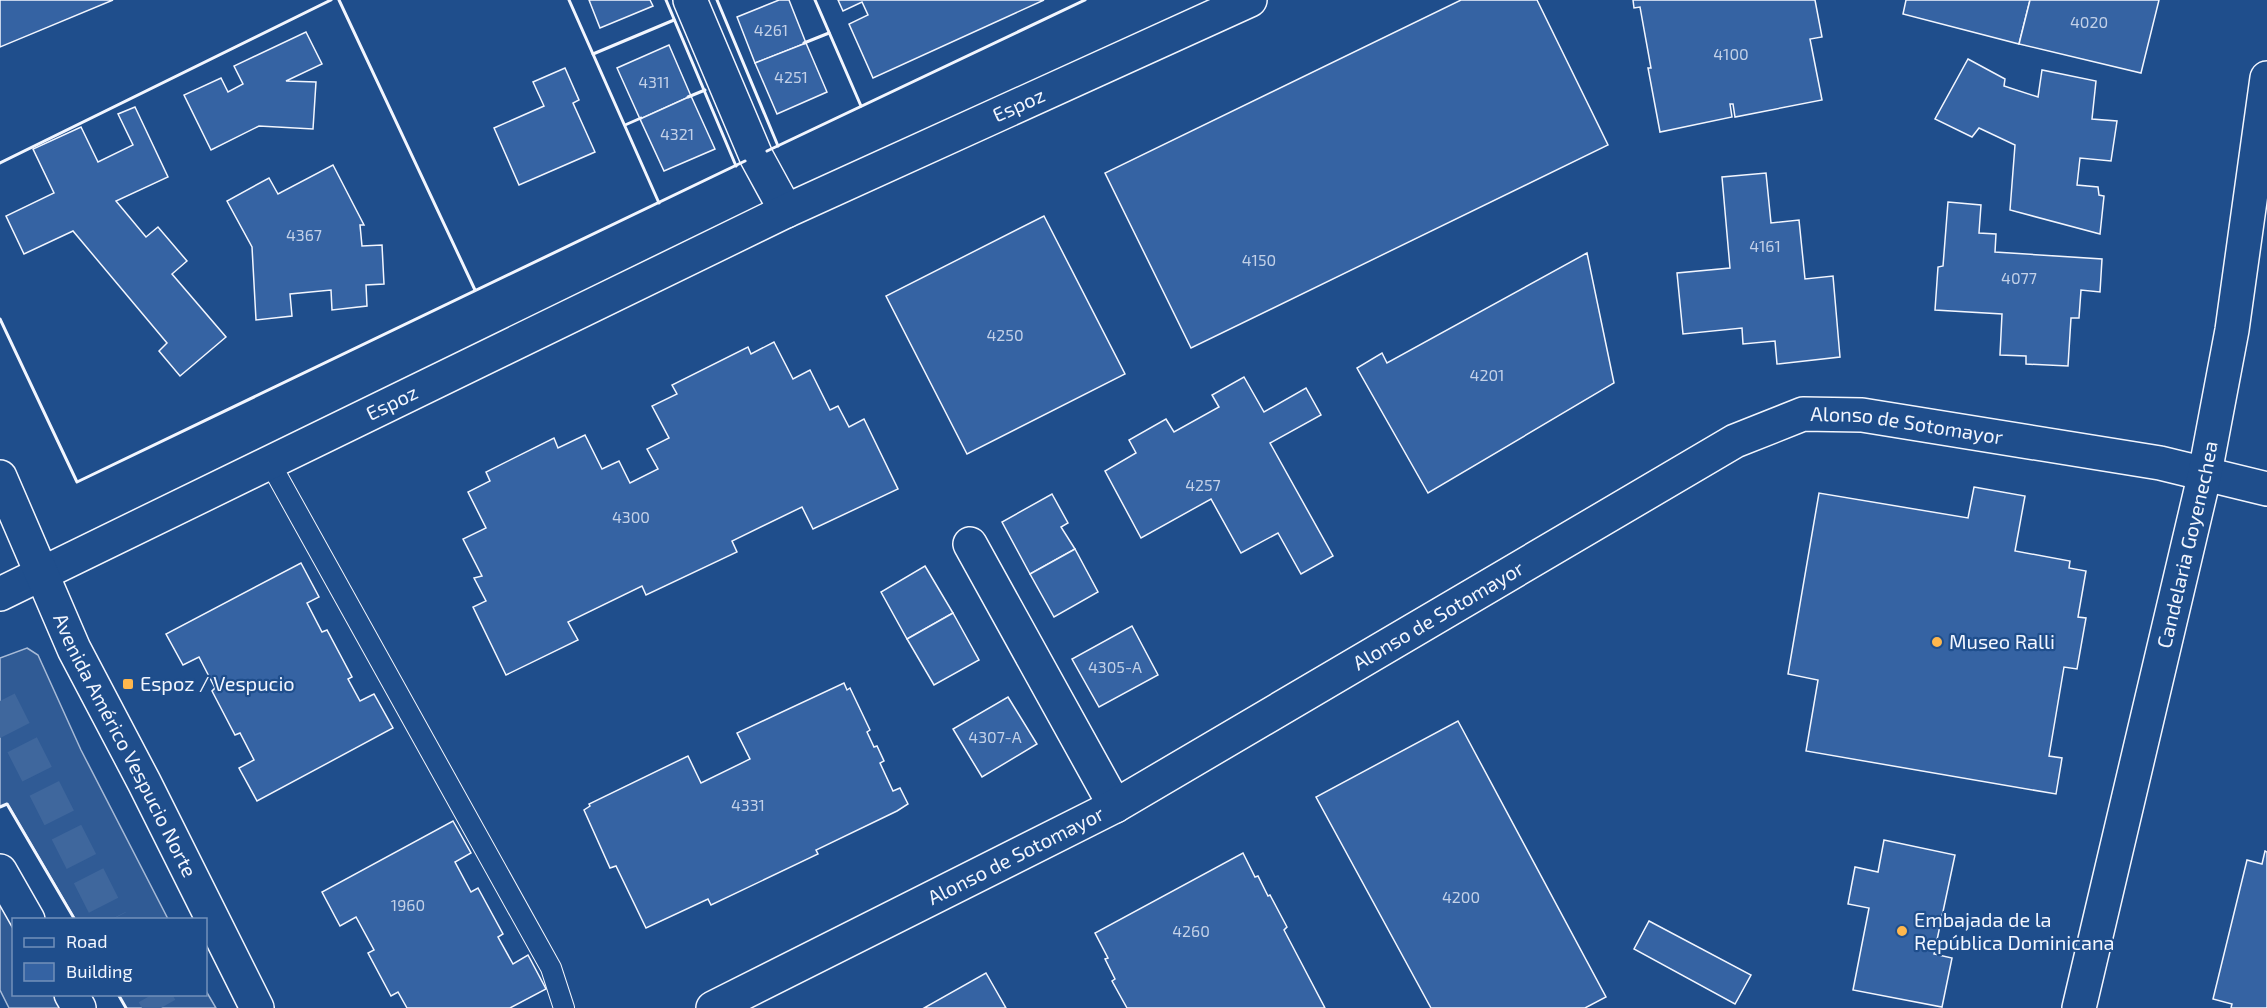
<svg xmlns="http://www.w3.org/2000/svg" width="2267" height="1008" font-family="'Exo 2',sans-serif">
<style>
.built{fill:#305b95;stroke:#a8bbd7;stroke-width:1.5}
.building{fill:#3563a3;stroke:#f2f6ff;stroke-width:1.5}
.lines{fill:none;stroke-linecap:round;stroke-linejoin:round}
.highway-tunnel{stroke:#3f679d;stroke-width:33;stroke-dasharray:33 16;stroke-linecap:butt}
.lane-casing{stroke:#f2f6ff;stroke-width:22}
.street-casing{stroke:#f2f6ff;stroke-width:36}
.secondary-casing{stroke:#f2f6ff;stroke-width:36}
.primary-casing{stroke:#f2f6ff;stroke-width:36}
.highway-casing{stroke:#f2f6ff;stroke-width:36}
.lane{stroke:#1f4e8c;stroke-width:20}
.street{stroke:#1f4e8c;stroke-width:33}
.secondary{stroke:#1f4e8c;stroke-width:33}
.primary{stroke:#1f4e8c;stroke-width:33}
.highway{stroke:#1f4e8c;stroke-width:33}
.wall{stroke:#f2f6ff;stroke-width:3}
.poi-dot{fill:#ffb74d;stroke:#1f4e8c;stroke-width:2}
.labels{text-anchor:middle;stroke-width:4.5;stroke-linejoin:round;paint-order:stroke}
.number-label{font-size:16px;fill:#c3d1e8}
.street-label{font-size:20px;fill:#f2f6ff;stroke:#1f4e8c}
.poi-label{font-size:20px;fill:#f2f6ff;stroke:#1f4e8c;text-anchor:start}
</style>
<rect width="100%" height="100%" fill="#1f4e8c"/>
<g class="built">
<path d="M 27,648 L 38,655 L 81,750 L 168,919 L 75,919 L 8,804 L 0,807 L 0,658 Z"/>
<path d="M 0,892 L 14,920 L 14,994 L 59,995 L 66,1008 L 9,1008 L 0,990 Z"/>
<path d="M 206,991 L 216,1008 L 126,1008 L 118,995 L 206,994 Z"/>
</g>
<g class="building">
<path d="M 0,0 L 113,0 L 0,47 Z"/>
<path d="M 589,0 L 650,0 L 653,6 L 600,28 Z"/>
<path d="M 779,0 L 789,0 L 806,43 L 755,63 L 737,17 Z"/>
<path d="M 838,0 L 1044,0 L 873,78 L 849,24 L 868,15 L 862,2 L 843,11 Z"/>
<path d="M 1461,0 L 1537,0 L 1608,145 L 1191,348 L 1105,173 Z"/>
<path d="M 1633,0 L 1815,0 L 1822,37 L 1810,39 L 1822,100 L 1735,117 L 1733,104 L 1730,104 L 1732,117 L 1660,132 L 1648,68 L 1651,68 L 1640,7 L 1634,8 Z"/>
<path d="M 1906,0 L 2030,0 L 2019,44 L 1903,14 Z"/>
<path d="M 2030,0 L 2159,0 L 2141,73 L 2019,44 Z"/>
<path d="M 306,32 L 322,64 L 286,81 L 316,82 L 313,129 L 259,126 L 211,150 L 184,95 L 221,78 L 228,92 L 243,84 L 234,66 Z"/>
<path d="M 806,43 L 827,92 L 777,114 L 755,63 Z"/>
<path d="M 669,45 L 691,96 L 640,119 L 617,68 Z"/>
<path d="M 1968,59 L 2005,79 L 2004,86 L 2038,97 L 2042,70 L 2096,81 L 2092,119 L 2117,121 L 2111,161 L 2080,158 L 2077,185 L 2098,187 L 2099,195 L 2104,196 L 2100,234 L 2010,210 L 2015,145 L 1979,128 L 1972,137 L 1935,119 Z"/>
<path d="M 565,68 L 579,100 L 573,103 L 595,152 L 519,185 L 494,128 L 544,106 L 533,82 Z"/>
<path d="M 691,96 L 715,149 L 664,171 L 640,119 Z"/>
<path d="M 135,107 L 168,177 L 116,201 L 146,237 L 158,227 L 187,261 L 172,274 L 226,337 L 180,376 L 159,351 L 167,343 L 73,231 L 24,254 L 6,216 L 54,193 L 33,149 L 81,127 L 98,162 L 133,145 L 118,114 Z"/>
<path d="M 333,165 L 364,225 L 360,225 L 362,246 L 382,245 L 384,284 L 366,285 L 367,306 L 332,310 L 331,290 L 290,294 L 292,316 L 256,320 L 252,247 L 227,201 L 269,178 L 278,194 Z"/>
<path d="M 1766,173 L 1771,223 L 1799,220 L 1805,279 L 1833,276 L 1840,357 L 1777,364 L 1775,341 L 1743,344 L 1742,328 L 1683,334 L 1677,273 L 1730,268 L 1722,177 Z"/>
<path d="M 1948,202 L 1981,205 L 1979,233 L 1996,234 L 1995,252 L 2102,259 L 2100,292 L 2081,290 L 2079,318 L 2071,318 L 2068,366 L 2026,364 L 2026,356 L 2000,355 L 2002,314 L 1935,310 L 1938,267 L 1943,266 Z"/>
<path d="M 1044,216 L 1125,374 L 967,454 L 886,296 Z"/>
<path d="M 1587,253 L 1614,383 L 1428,493 L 1357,368 L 1382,353 L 1387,363 Z"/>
<path d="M 774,342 L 793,379 L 810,370 L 830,410 L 838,406 L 849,427 L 864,419 L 898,489 L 813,529 L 802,507 L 732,541 L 737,552 L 646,595 L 642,586 L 568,622 L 578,640 L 506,675 L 473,607 L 486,601 L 474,578 L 482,576 L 463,539 L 486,528 L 468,492 L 490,481 L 486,472 L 554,438 L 558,448 L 585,435 L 602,469 L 619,461 L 630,483 L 658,469 L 647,449 L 669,438 L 652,406 L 677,394 L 672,385 L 748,347 L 751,354 Z"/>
<path d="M 1244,377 L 1264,412 L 1306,388 L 1321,415 L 1270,443 L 1333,556 L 1301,574 L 1278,533 L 1241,553 L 1211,499 L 1141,538 L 1105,471 L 1136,453 L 1129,440 L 1166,419 L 1174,432 L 1219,407 L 1212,395 Z"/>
<path d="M 1974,487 L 2025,496 L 2015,551 L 2070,561 L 2069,568 L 2086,571 L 2078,617 L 2086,618 L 2077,669 L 2064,667 L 2049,756 L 2062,758 L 2056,794 L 1806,751 L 1818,680 L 1788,674 L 1819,493 L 1968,518 Z"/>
<path d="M 1052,494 L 1068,523 L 1061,527 L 1075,549 L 1030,574 L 1002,522 Z"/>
<path d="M 1075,549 L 1098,592 L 1054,617 L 1030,574 Z"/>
<path d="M 301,563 L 319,597 L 307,603 L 322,632 L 327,630 L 352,677 L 348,679 L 360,701 L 374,694 L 393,728 L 257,801 L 239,768 L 254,760 L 240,733 L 235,735 L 212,691 L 215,688 L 199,657 L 183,665 L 166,634 Z"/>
<path d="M 925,566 L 953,613 L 907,639 L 881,592 Z"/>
<path d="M 953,613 L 979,660 L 934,685 L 907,639 Z"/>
<path d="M 1132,626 L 1158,675 L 1099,707 L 1072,659 Z"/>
<path d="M 844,683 L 847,690 L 850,688 L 870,730 L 867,732 L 874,747 L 877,746 L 884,761 L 880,763 L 893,791 L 900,788 L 908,804 L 897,811 L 816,850 L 818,854 L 711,905 L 708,899 L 646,928 L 616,866 L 610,868 L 584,810 L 590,806 L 589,804 L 688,756 L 701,783 L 750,759 L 737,733 Z"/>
<path d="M 1008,697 L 1037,744 L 982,777 L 953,729 Z"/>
<path d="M 1458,721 L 1606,997 L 1585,1008 L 1431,1008 L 1316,797 Z"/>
<path d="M 453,821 L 471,853 L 455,862 L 471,892 L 478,888 L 503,934 L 498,937 L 513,964 L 528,955 L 546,989 L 510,1008 L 407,1008 L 398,992 L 391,996 L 368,953 L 374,950 L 356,917 L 340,926 L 322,892 Z"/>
<path d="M 1884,840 L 1955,855 L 1934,954 L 1952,958 L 1942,1007 L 1853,990 L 1869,908 L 1848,904 L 1855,867 L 1878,872 Z"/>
<path d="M 2265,851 L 2267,852 L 2267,1008 L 2231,1008 L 2232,1004 L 2213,999 L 2247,860 L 2262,864 Z"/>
<path d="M 1243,853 L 1255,877 L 1258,876 L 1268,896 L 1270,895 L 1287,927 L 1284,930 L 1325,1008 L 1127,1008 L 1112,981 L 1115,979 L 1105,959 L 1108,958 L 1095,933 Z"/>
<path d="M 1649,921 L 1751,975 L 1735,1004 L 1634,949 Z"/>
<path d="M 986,973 L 1006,1008 L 924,1008 Z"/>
</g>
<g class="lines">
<g class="highway-tunnel">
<path d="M 0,701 L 111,920"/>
<path d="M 153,994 L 161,1008"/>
</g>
<g class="lane-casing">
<path id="lane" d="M 270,463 L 551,968 L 564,1008"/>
</g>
<g class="street-casing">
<g id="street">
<path d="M 690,0 L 756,156 L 786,211"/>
<path d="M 970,544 L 1115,806"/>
<path id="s1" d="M 713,1008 L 1115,806 L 1735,441 L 1803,414 L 1862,415 L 2160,463 L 2267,489"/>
</g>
</g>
<g class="secondary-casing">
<g id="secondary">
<path id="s2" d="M 0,594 L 786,211 L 1250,0"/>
<path id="s3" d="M 2079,1008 L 2205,473 L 2232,330 L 2267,78"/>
</g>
</g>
<g class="primary-casing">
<g id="primary">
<path id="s4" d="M 0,477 L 74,649 L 144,782 L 257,1008"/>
</g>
</g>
<g class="highway-casing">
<g id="highway">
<path d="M 0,871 L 28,920"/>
<path d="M 71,994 L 79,1008"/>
</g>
</g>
<use href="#lane" class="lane"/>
<use href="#street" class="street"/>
<use href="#secondary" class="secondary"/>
<use href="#primary" class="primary"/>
<use href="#highway" class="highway"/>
<g class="wall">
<path d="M 339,0 L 475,290"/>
<path d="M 569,0 L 659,203"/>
<path d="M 666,0 L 736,166"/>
<path d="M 717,0 L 778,146"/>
<path d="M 815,0 L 861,106"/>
<path d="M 804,43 L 829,33"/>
<path d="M 593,54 L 674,20"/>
<path d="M 688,97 L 705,90"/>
<path d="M 625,125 L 641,118"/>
<path d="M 767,151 L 1085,0"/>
<path d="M 0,163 L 331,0"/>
<path d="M 0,319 L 77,482 L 745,161"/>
<path d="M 0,807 L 7,804 L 75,920"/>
<path d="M 118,994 L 126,1008"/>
</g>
</g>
<g class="poi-dot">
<circle cx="1937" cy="642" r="6"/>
<rect x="122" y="678" width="12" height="12" rx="3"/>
<circle cx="1902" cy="931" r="6"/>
</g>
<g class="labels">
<g class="number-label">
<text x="2089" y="28">4020</text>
<text x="771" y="36">4261</text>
<text x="1731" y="60">4100</text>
<text x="791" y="83">4251</text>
<text x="654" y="88">4311</text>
<text x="677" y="140">4321</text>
<text x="304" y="241">4367</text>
<text x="1765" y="252">4161</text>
<text x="1259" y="266">4150</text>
<text x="2019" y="284">4077</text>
<text x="1005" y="341">4250</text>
<text x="1487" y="381">4201</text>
<text x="1203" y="491">4257</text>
<text x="631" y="523">4300</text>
<text x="1115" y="673">4305-A</text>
<text x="995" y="743">4307-A</text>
<text x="748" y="811">4331</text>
<text x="1461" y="903">4200</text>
<text x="408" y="911">1960</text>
<text x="1191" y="937">4260</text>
</g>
<g class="street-label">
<text dy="7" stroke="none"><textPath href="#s2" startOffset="1130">Espoz</textPath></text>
<text dy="7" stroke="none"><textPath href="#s2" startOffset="436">Espoz</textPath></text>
<text dy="7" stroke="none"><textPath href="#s1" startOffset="1347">Alonso de Sotomayor</textPath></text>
<text dy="7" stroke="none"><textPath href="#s3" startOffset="476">Candelaria Goyenechea</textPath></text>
<text dy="7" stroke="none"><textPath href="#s1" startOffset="825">Alonso de Sotomayor</textPath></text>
<text dy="7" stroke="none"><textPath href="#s4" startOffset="296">Avenida Américo Vespucio Norte</textPath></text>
<text dy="7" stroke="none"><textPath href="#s1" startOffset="339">Alonso de Sotomayor</textPath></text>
</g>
<g class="poi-label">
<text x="1949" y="649">Museo Ralli</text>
<text x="140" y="691">Espoz / Vespucio</text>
<text x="1914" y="927">Embajada de la<tspan x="1914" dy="23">República Dominicana</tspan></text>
</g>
</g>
<rect x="12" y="918" width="195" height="78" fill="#1f4e8c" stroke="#7391ba" stroke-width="1.5"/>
<rect x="24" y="938" width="30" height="9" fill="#1f4e8c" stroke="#7391ba" stroke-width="1.5"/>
<text x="66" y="948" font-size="18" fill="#f2f6ff">Road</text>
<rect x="24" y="963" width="30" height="18" fill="#3563a3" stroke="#7391ba" stroke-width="1.5"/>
<text x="66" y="978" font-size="18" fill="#f2f6ff">Building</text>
</svg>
